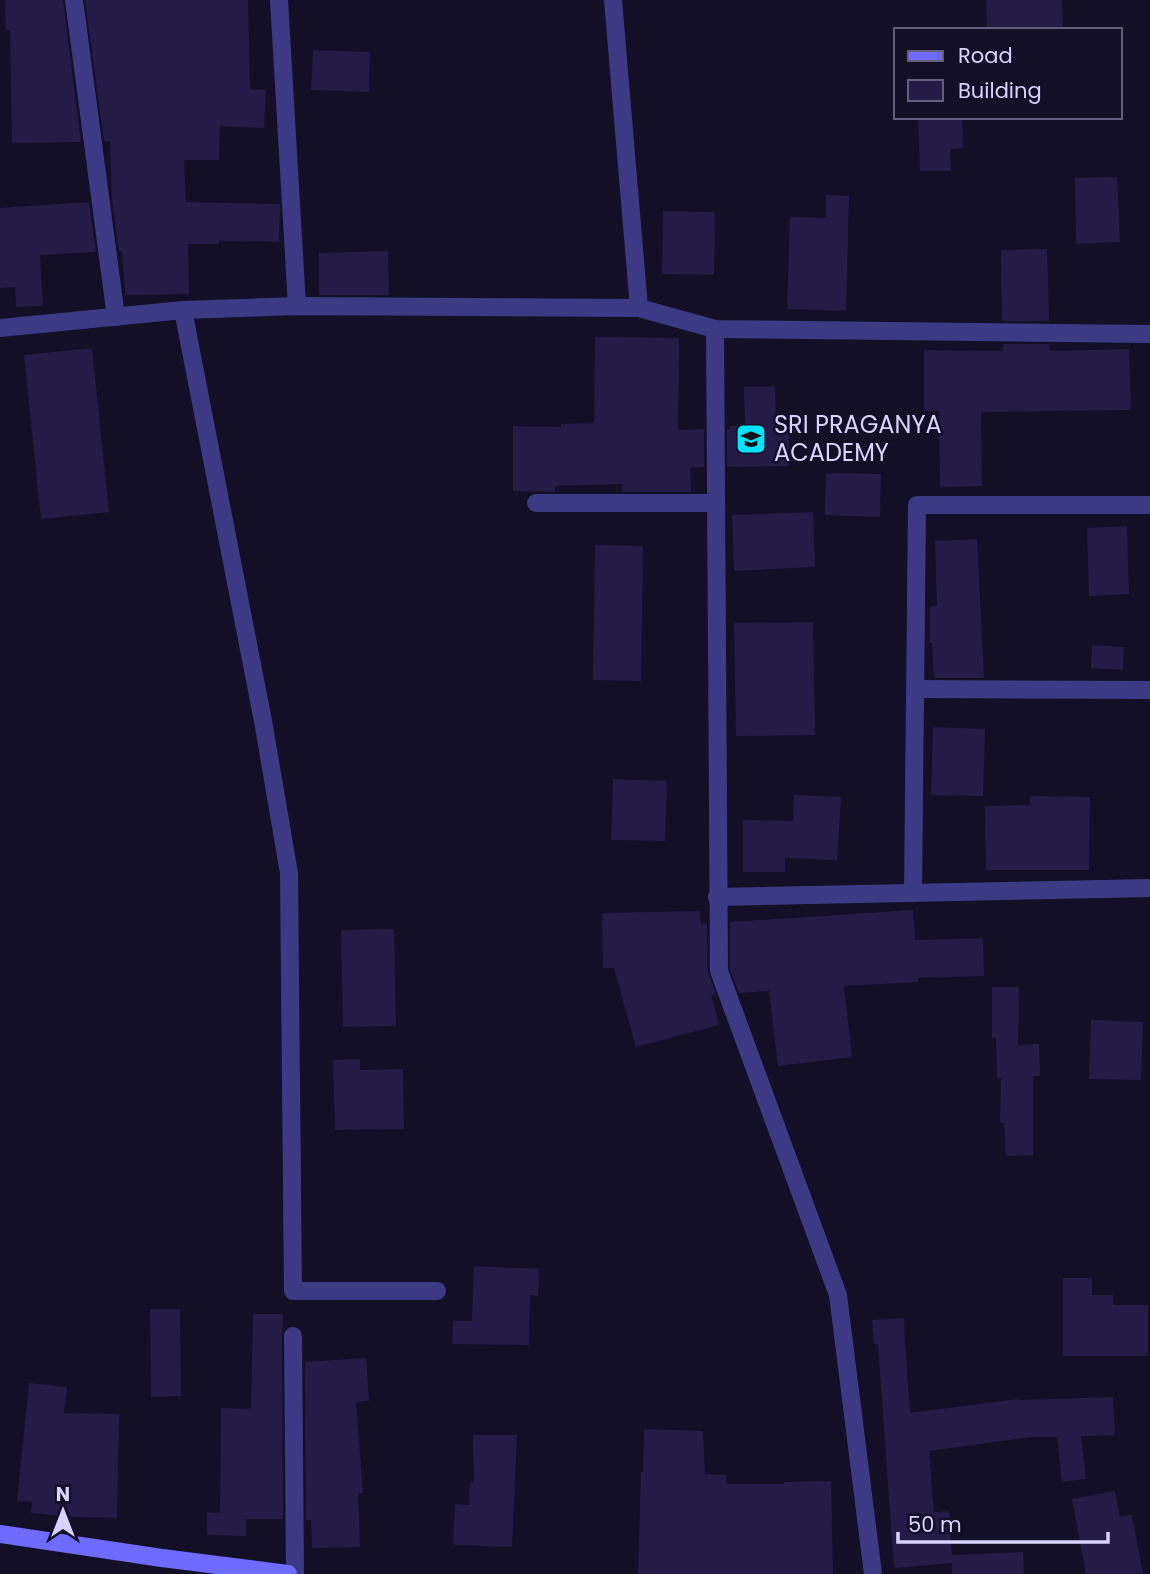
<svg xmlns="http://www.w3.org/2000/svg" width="1150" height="1574" font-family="Poppins,sans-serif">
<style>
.building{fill:#241b47}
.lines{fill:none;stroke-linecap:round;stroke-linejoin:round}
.street{stroke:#3d3a85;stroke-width:18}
.secondary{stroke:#6f6bff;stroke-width:18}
.labels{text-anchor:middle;stroke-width:5;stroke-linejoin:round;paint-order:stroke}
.poi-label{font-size:24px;fill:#d9d4ff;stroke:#130f26;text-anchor:start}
</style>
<rect width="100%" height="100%" fill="#130f26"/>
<g class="building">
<path d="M 5,0 L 63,0 L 81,142 L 12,143 L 10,30 L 6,30 Z"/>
<path d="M 85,0 L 248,0 L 250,89 L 266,90 L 264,128 L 220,126 L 219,160 L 184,160 L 186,202 L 280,204 L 279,242 L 219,241 L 219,244 L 188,244 L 189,294 L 125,295 L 122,251 L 119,251 L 112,200 L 110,141 L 104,141 Z"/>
<path d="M 986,0 L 1062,0 L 1063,30 L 987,30 Z"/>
<path d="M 313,50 L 370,52 L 369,92 L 311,90 Z"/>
<path d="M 918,117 L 962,117 L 963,148 L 950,149 L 951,171 L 920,171 Z"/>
<path d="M 1117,177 L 1120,242 L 1076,244 L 1075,178 Z"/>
<path d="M 826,195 L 849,196 L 846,311 L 787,309 L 790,217 L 826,218 Z"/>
<path d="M 89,202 L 96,252 L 40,255 L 43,306 L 16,307 L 15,287 L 0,288 L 0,208 Z"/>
<path d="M 663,211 L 715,212 L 714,275 L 662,274 Z"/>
<path d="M 1047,249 L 1049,321 L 1002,321 L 1001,250 Z"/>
<path d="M 388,251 L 389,295 L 319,295 L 319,253 Z"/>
<path d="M 595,337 L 679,338 L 678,430 L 704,429 L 704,467 L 690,468 L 691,492 L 622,492 L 622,484 L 555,486 L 555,492 L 513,491 L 513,426 L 561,427 L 561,424 L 594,423 Z"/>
<path d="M 1003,344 L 1049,344 L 1050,351 L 1129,349 L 1131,410 L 981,412 L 982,486 L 940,487 L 939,411 L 924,411 L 924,350 L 1003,351 Z"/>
<path d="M 92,348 L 109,512 L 41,519 L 24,355 Z"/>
<path d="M 775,386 L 776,425 L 789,425 L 789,466 L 727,467 L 727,429 L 730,429 L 730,426 L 745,426 L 744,387 Z"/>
<path d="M 826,473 L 881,474 L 880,517 L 825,515 Z"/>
<path d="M 813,512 L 815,567 L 734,571 L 732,515 Z"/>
<path d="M 1127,526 L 1129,594 L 1089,596 L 1087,528 Z"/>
<path d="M 977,539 L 984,678 L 934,678 L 932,643 L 930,643 L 930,607 L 937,606 L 935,541 Z"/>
<path d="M 595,545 L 643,546 L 641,681 L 593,680 Z"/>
<path d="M 813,622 L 815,735 L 736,736 L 734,623 Z"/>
<path d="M 1092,645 L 1124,647 L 1123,670 L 1091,668 Z"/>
<path d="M 933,727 L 985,729 L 983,796 L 931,795 Z"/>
<path d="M 613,779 L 667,781 L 665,841 L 611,840 Z"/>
<path d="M 794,795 L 841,797 L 837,860 L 785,858 L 785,872 L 743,872 L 743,820 L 793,821 Z"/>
<path d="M 1030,796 L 1090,797 L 1089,870 L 986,870 L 985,806 L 1030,805 Z"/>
<path d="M 913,910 L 915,940 L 983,938 L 984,976 L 918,978 L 918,982 L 844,986 L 852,1057 L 778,1066 L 769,991 L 739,993 L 730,969 L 730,922 Z"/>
<path d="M 700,911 L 701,924 L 707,924 L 708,972 L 716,995 L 711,995 L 719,1025 L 636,1047 L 614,968 L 603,968 L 602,913 Z"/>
<path d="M 394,929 L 396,1026 L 343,1027 L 341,930 Z"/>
<path d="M 992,987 L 1019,987 L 1018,1045 L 1039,1044 L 1040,1076 L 1033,1076 L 1033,1155 L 1006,1156 L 1004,1123 L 1000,1123 L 1001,1078 L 997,1078 L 996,1038 L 992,1038 Z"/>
<path d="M 1091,1020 L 1143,1022 L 1141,1080 L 1089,1079 Z"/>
<path d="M 360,1059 L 360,1070 L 403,1069 L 404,1129 L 335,1130 L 333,1060 Z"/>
<path d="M 474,1266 L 539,1269 L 538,1296 L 530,1295 L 529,1345 L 452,1344 L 453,1321 L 472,1321 Z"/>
<path d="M 1063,1278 L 1092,1278 L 1092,1295 L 1113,1295 L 1113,1305 L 1148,1305 L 1148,1356 L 1063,1356 Z"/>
<path d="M 150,1309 L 180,1309 L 181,1396 L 151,1397 Z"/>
<path d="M 253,1314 L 283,1314 L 282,1336 L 283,1519 L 246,1519 L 246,1536 L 207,1535 L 207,1512 L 220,1513 L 221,1408 L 251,1409 Z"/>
<path d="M 904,1318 L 905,1343 L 910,1413 L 1018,1399 L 1018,1400 L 1113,1397 L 1115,1435 L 1081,1436 L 1086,1479 L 1062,1482 L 1057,1437 L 1031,1437 L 929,1451 L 934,1512 L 949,1511 L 952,1555 L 1023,1552 L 1024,1574 L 952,1574 L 952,1563 L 894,1568 L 878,1344 L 874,1344 L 872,1320 Z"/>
<path d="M 366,1358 L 369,1401 L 356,1402 L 363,1493 L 358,1494 L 360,1547 L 312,1548 L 311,1520 L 306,1520 L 305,1362 Z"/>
<path d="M 29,1383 L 67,1387 L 64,1413 L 119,1414 L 117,1518 L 73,1517 L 31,1513 L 32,1502 L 17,1501 Z"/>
<path d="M 644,1429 L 703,1431 L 705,1474 L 726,1475 L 726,1484 L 784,1484 L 784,1482 L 831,1481 L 833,1574 L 638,1574 L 641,1472 L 643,1472 Z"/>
<path d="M 473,1435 L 517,1435 L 512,1547 L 453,1545 L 455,1504 L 469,1505 L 470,1482 L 474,1482 Z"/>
<path d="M 1115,1491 L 1120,1517 L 1132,1515 L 1143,1574 L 1086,1574 L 1072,1499 Z"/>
</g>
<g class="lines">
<g class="street">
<path d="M 74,0 L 116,317"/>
<path d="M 279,0 L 297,306"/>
<path d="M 613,0 L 639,308"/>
<path d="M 183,310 L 263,721 L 289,873 L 293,1291 L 437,1291"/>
<path d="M 0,328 L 183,310 L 297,306 L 639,308 L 715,329 L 1150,334"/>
<path d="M 715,329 L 719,971 L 838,1295 L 873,1574"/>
<path d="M 536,503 L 716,503"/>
<path d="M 915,689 L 1150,690"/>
<path d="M 913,893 L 917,505 L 1150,505"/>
<path d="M 717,897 L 1150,888"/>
<path d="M 293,1336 L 295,1574"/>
</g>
<path class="secondary" d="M 0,1534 L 162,1558 L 288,1574"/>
</g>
<defs>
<g id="school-square" transform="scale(1.575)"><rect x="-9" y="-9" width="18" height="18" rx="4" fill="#00e5ff" stroke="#130f26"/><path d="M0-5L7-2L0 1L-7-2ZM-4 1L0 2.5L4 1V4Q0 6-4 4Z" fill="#111"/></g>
</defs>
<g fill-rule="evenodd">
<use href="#school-square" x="751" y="439"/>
</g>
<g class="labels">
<g class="poi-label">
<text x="774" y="433">SRI PRAGANYA<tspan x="774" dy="28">ACADEMY</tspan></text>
</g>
</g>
<rect x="894" y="28" width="228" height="91" fill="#130f26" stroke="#625e7d" stroke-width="2"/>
<rect x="908" y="51" width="35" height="10" fill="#6f6bff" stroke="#625e7d" stroke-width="2"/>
<text x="958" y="63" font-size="21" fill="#d9d4ff">Road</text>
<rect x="908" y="80" width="35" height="21" fill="#241b47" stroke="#625e7d" stroke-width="2"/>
<text x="958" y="98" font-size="21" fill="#d9d4ff">Building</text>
<g transform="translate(63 1511)" stroke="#130f26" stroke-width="5" paint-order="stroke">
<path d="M0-5L12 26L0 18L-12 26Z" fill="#d9d4ff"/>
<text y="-10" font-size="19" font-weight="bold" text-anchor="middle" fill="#d9d4ff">N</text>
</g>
<path d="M898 1532v10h210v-10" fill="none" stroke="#d9d4ff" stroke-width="3.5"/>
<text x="908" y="1532" font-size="21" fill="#d9d4ff" stroke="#130f26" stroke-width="5" paint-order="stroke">50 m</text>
</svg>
